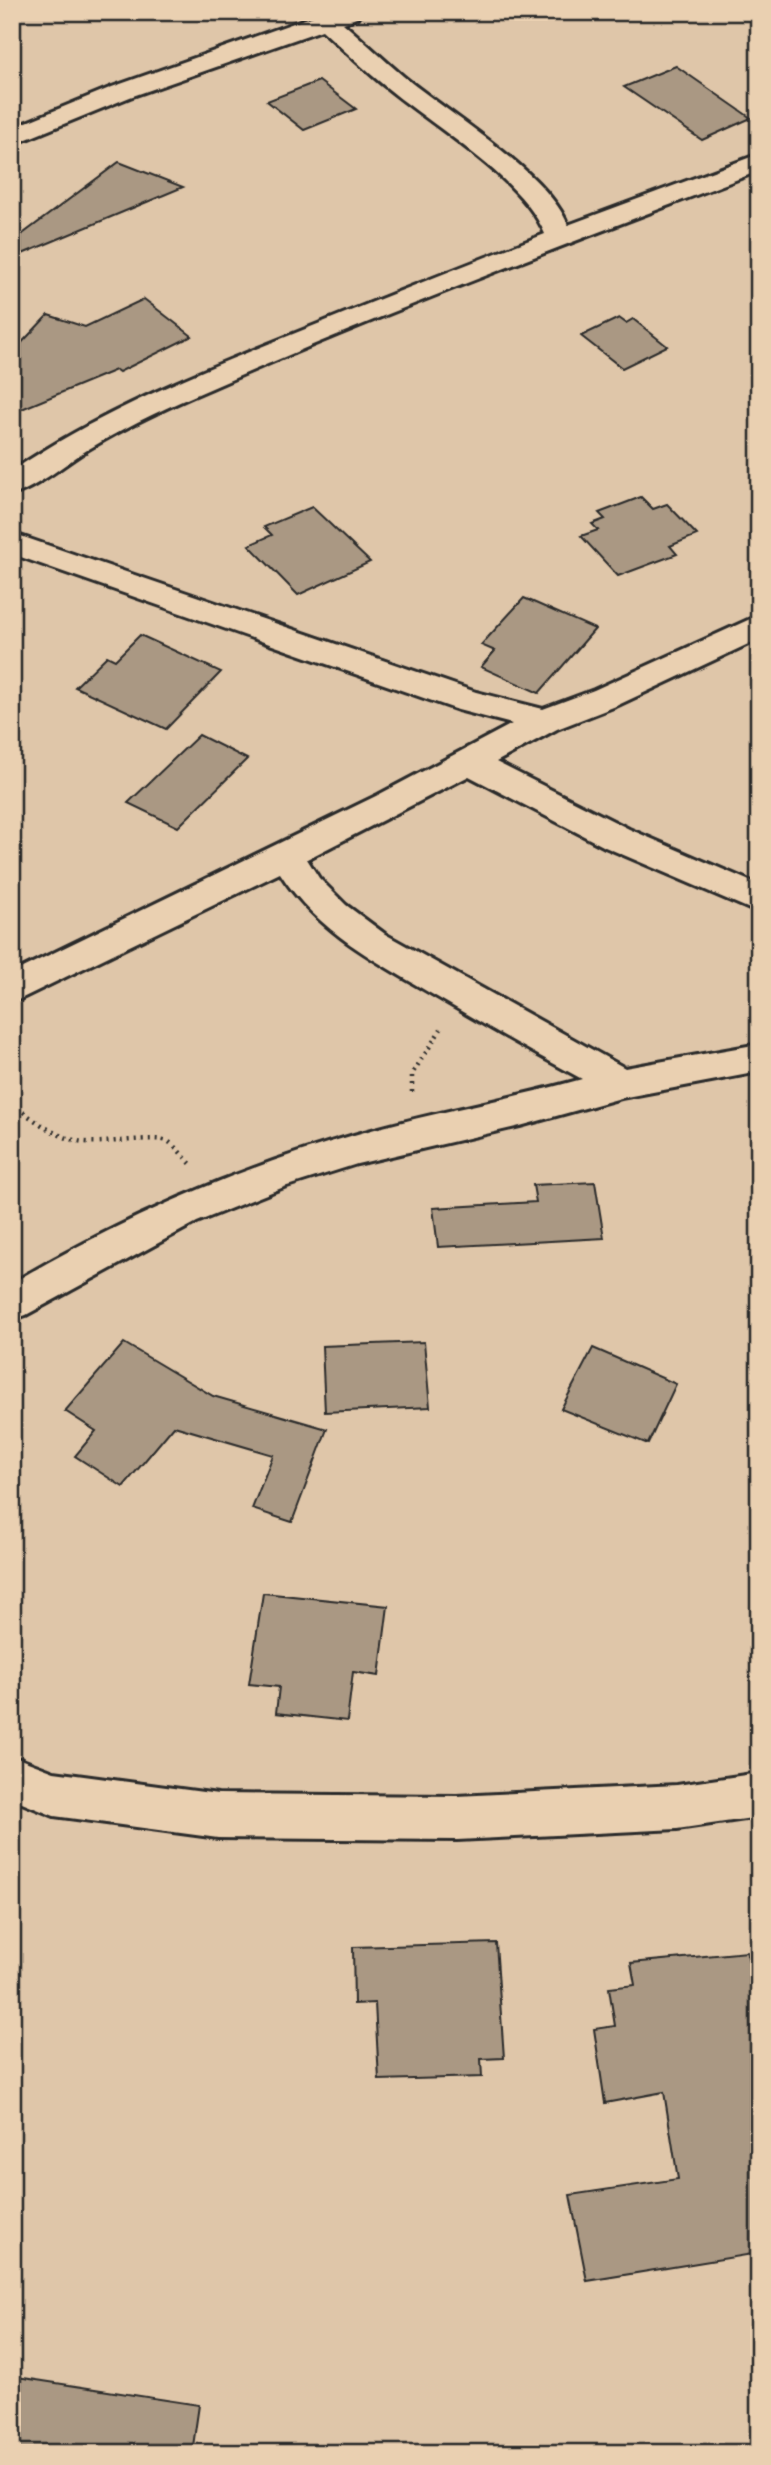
<svg xmlns="http://www.w3.org/2000/svg" width="771" height="2465" font-family="Itim,sans-serif">
<style>
.building{fill:#aa9883;stroke:#2b2b2b;stroke-width:2}
.lines{fill:none;stroke-linecap:round;stroke-linejoin:round}
.minor-casing{stroke:#2b2b2b;stroke-width:6}
.path{stroke:#2b2b2b;stroke-width:4.5;stroke-dasharray:2 5;stroke-linecap:butt}
.minor{fill:#ead0b1;fill-rule:evenodd}
</style>
<rect width="100%" height="100%" fill="#dfc6a9"/>
<filter id="ink" filterUnits="userSpaceOnUse"><feTurbulence type="fractalNoise" baseFrequency=".0143" numOctaves="2"/><feDisplacementMap in="SourceGraphic" scale="14" xChannelSelector="R" yChannelSelector="G"/><feConvolveMatrix kernelMatrix="1 2 1 2 8 2 1 2 1" color-interpolation-filters="sRGB"/></filter>
<g filter="url(#ink)">
<g class="building">
<path d="M 676,66 L 751,118 L 702,140 L 624,87 Z"/>
<path d="M 319,81 L 356,109 L 304,130 L 267,101 Z"/>
<path d="M 119,162 L 183,187 L 15,257 L 12,242 Z"/>
<path d="M 144,299 L 192,336 L 119,372 L 116,370 L 12,413 L 12,353 L 48,315 L 85,327 Z"/>
<path d="M 619,318 L 626,323 L 633,319 L 667,346 L 622,368 L 581,336 Z"/>
<path d="M 641,497 L 653,509 L 667,504 L 697,535 L 670,546 L 677,554 L 618,576 L 581,536 L 598,530 L 592,524 L 605,519 L 599,513 Z"/>
<path d="M 312,507 L 370,562 L 298,595 L 249,545 L 272,535 L 264,527 Z"/>
<path d="M 524,598 L 595,629 L 539,693 L 481,667 L 495,651 L 481,645 Z"/>
<path d="M 140,635 L 221,672 L 166,729 L 75,687 L 107,656 L 115,660 Z"/>
<path d="M 199,735 L 247,759 L 178,827 L 128,803 Z"/>
<path d="M 595,1182 L 604,1238 L 438,1247 L 433,1208 L 536,1202 L 533,1185 Z"/>
<path d="M 424,1342 L 430,1407 L 325,1412 L 322,1346 Z"/>
<path d="M 124,1343 L 213,1396 L 327,1429 L 292,1522 L 252,1509 L 273,1455 L 174,1426 L 123,1487 L 75,1456 L 96,1431 L 65,1411 Z"/>
<path d="M 593,1348 L 676,1384 L 648,1444 L 561,1409 Z"/>
<path d="M 263,1593 L 388,1606 L 379,1676 L 353,1672 L 347,1721 L 276,1713 L 279,1687 L 249,1684 Z"/>
<path d="M 496,1943 L 504,2058 L 481,2059 L 482,2077 L 379,2080 L 375,2003 L 354,2004 L 353,1947 Z"/>
<path d="M 747,1952 L 759,2016 L 759,2253 L 587,2281 L 570,2195 L 678,2179 L 664,2092 L 605,2103 L 594,2029 L 615,2026 L 609,1988 L 635,1985 L 631,1963 Z"/>
<path d="M 17,2377 L 199,2405 L 192,2453 L 12,2453 L 12,2402 Z"/>
</g>
<g class="lines">
<g class="minor-casing">
<g id="minor">
<path d="M 325,12 L 362,12 L 359,17 L 343,23 C 363,40 383,59 403,76 C 449,114 547,172 568,225 L 759,154 L 759,171 C 576,241 392,309 212,388 C 172,405 132,423 94,446 C 69,460 38,488 12,495 L 12,471 C 99,412 196,373 293,334 C 377,300 460,267 545,234 C 523,179 433,126 386,87 C 364,69 343,49 322,30 L 130,97 L 12,145 L 12,128 L 112,87 Z"/>
<path d="M 12,533 L 476,692 L 543,709 L 594,690 L 759,615 L 759,639 L 616,706 L 557,729 L 496,762 L 629,829 L 759,885 L 759,913 L 605,847 L 469,776 L 307,859 L 319,878 L 346,905 L 385,934 L 625,1068 L 759,1044 L 759,1072 L 621,1098 L 520,1126 L 357,1164 L 284,1187 L 197,1222 L 26,1315 L 12,1320 L 12,1283 C 123,1218 231,1171 354,1135 C 429,1113 507,1100 582,1079 C 533,1053 485,1025 437,997 C 379,963 317,932 280,873 L 12,1003 L 12,973 L 378,795 L 512,724 L 458,710 L 12,554 Z"/>
<path d="M 12,1756 L 54,1772 L 218,1794 L 457,1796 L 677,1785 L 759,1773 L 759,1817 L 677,1829 L 457,1840 L 218,1838 L 54,1816 L 12,1799 Z"/>
</g>
</g>
<g class="path">
<path d="M 412,1092 L 412,1074 L 441,1029"/>
<path d="M 12,1104 C 32,1118 53,1136 78,1141 C 99,1146 158,1134 169,1142 C 177,1148 185,1158 192,1165"/>
</g>
<use href="#minor" class="minor"/>
</g>
</g>
<rect width="771" height="2465" fill="none" stroke="#ead0b1" stroke-width="42"/>
<rect x="21" y="21" width="729" height="2423" fill="none" stroke="#2b2b2b" stroke-width="2.5" filter="url(#ink)"/>
</svg>
